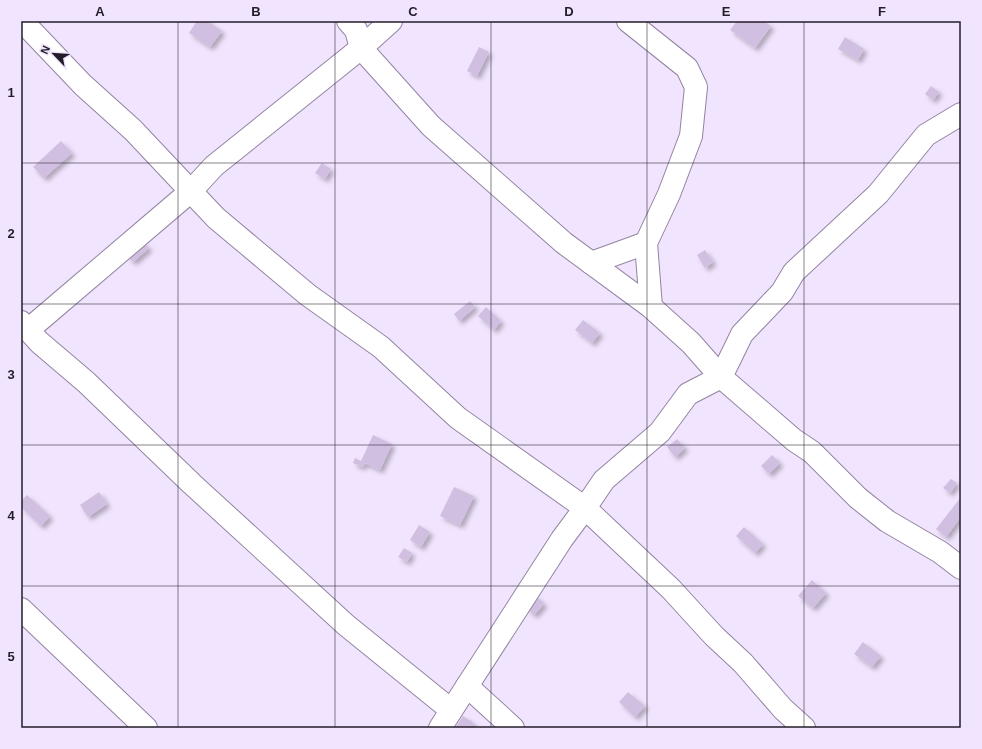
<svg xmlns="http://www.w3.org/2000/svg" width="982" height="749" font-family="Arial,sans-serif">
<style>
.building{fill:#d0bfe0;filter:url(#shadow)}
.lines{fill:none;stroke-linecap:round;stroke-linejoin:round}
.minor-casing{stroke:#9484a2;stroke-width:24}
.minor{stroke:#fff;stroke-width:22}
.grid{fill:none;stroke:#241d29;stroke-width:1;stroke-opacity:0.55}
.neatline{fill:none;stroke:#241d29;stroke-width:1.5}
.grid-label{font-size:13px;text-anchor:middle;font-weight:bold;fill:#241d29}
</style>
<defs>
<filter id="shadow"><feDropShadow dx="3.5" dy="3.5" stdDeviation="2" flood-color="#0004"/></filter>
</defs>
<rect width="100%" height="100%" fill="#f1e4fe"/>
<g class="building">
<path d="M 197,21 L 208,21 L 222,31 L 210,47 L 189,33 Z"/>
<path d="M 737,21 L 764,21 L 771,26 L 755,48 L 730,30 Z"/>
<path d="M 845,37 L 864,49 L 858,60 L 838,49 Z"/>
<path d="M 479,47 L 489,52 L 477,76 L 467,71 Z"/>
<path d="M 931,86 L 939,92 L 933,100 L 925,94 Z"/>
<path d="M 61,141 L 72,153 L 44,178 L 33,167 Z"/>
<path d="M 322,163 L 331,169 L 325,179 L 315,173 Z"/>
<path d="M 143,242 L 149,248 L 133,262 L 127,256 Z"/>
<path d="M 705,250 L 713,262 L 705,268 L 697,255 Z"/>
<path d="M 470,301 L 475,307 L 459,321 L 454,314 Z"/>
<path d="M 486,307 L 501,321 L 494,330 L 478,316 Z"/>
<path d="M 583,320 L 600,333 L 592,343 L 575,330 Z"/>
<path d="M 373,435 L 392,444 L 380,470 L 365,463 L 362,467 L 353,463 L 355,458 L 361,461 Z"/>
<path d="M 677,439 L 685,448 L 675,457 L 667,447 Z"/>
<path d="M 772,455 L 780,463 L 769,474 L 761,466 Z"/>
<path d="M 951,479 L 957,483 L 950,493 L 943,488 Z"/>
<path d="M 454,487 L 474,496 L 460,525 L 440,516 Z"/>
<path d="M 99,492 L 107,504 L 88,517 L 80,505 Z"/>
<path d="M 27,495 L 50,516 L 41,526 L 21,507 L 21,501 Z"/>
<path d="M 961,497 L 961,517 L 946,537 L 936,529 Z"/>
<path d="M 419,525 L 430,532 L 421,547 L 410,540 Z"/>
<path d="M 744,527 L 763,544 L 755,553 L 736,536 Z"/>
<path d="M 404,548 L 412,553 L 407,562 L 398,557 Z"/>
<path d="M 812,580 L 826,593 L 813,608 L 798,596 Z"/>
<path d="M 535,595 L 544,604 L 534,615 L 525,607 Z"/>
<path d="M 863,642 L 881,656 L 872,667 L 854,654 Z"/>
<path d="M 628,692 L 645,706 L 635,717 L 619,702 Z"/>
<path d="M 463,716 L 474,723 L 471,728 L 455,728 Z"/>
</g>
<g class="lines">
<g class="minor-casing">
<g id="minor">
<path d="M 22,21 L 83,85 L 133,130 L 216,218 L 308,295 L 381,347 L 458,418 L 585,508 L 671,589 L 714,636 L 743,663 L 783,709 L 804,728"/>
<path d="M 348,21 L 356,30 L 361,48 L 431,126 L 564,243 L 651,307 L 691,343 L 721,377 L 794,440 L 812,452 L 858,498 L 887,521 L 940,552 L 961,568"/>
<path d="M 628,21 L 687,68 L 696,87 L 691,136 L 669,194 L 646,243 L 651,307"/>
<path d="M 591,263 L 646,243"/>
<path d="M 21,322 L 39,342 L 86,382 L 192,484 L 346,625 L 451,710"/>
<path d="M 28,330 L 191,191 L 214,166 L 361,48 L 391,21"/>
<path d="M 21,609 L 146,728"/>
<path d="M 467,686 L 513,728"/>
<path d="M 440,728 L 562,539 L 585,508 L 604,480 L 660,432 L 688,394 L 721,377 L 742,334 L 782,292 L 794,272 L 878,194 L 926,135 L 961,114"/>
</g>
</g>
<use href="#minor" class="minor"/>
</g>
<path class="grid" d="M 178,21 L 178,728M 335,21 L 335,728M 491,21 L 491,728M 647,21 L 647,728M 804,21 L 804,728M 21,163 L 961,163M 21,304 L 961,304M 21,445 L 961,445M 21,586 L 961,586"/>
<rect width="982" height="749" fill="none" stroke="#f1e4fe" stroke-width="44"/>
<g transform="translate(54 54) rotate(295)" stroke="#f1e4fe" stroke-width="3" paint-order="stroke">
<path d="M0-3L7 15L0 10L-7 15Z" fill="#241d29"/>
<text y="-6" font-size="11" font-weight="bold" text-anchor="middle" fill="#241d29">N</text>
</g>
<rect x="22" y="22" width="938" height="705" class="neatline"/>
<g class="grid-label">
<text x="100" y="16">A</text>
<text x="256" y="16">B</text>
<text x="413" y="16">C</text>
<text x="569" y="16">D</text>
<text x="726" y="16">E</text>
<text x="882" y="16">F</text>
<text x="11" y="97">1</text>
<text x="11" y="238">2</text>
<text x="11" y="379">3</text>
<text x="11" y="520">4</text>
<text x="11" y="661">5</text>
</g>
</svg>
